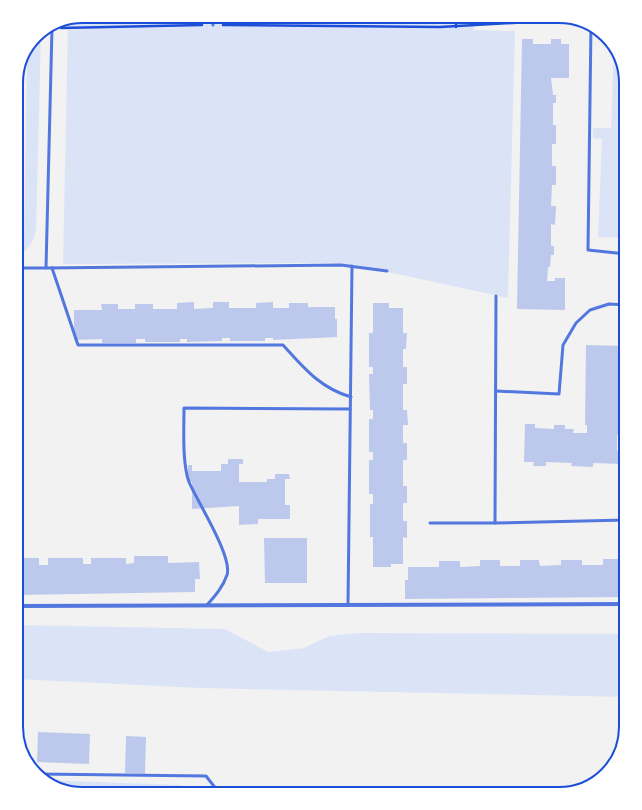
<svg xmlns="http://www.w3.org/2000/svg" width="642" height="810" font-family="'Exo 2',sans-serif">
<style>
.green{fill:#dbe4f7}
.building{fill:#bdc9ec}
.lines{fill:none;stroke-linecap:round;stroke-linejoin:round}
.path{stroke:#1d4ed8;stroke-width:2.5}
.service{stroke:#5277de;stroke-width:3}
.minor{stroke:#5277de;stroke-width:4}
.rim{fill:none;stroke:#1d4ed8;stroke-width:2}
</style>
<rect width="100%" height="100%" fill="#f2f2f2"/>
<g class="green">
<path d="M 83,16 L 473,16 L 474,30 L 515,31 L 508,298 L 356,265 L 326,263 L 63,264 L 68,22 Z"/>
<path d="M 41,32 L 36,230 C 33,242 29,251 16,255 L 16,241 L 24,240 L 27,56 L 39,33 Z"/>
<path d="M 614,45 L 626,82 L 626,238 L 598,237 L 602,139 L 593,138 L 593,128 L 611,128 Z"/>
<path d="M 16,625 L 225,629 L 268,652 L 304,648 L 329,636 L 359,633 L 626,634 L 626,697 L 200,688 L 16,679 Z"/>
<path d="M 44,780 L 180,785 L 189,787 L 198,794 C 165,794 66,801 44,780 Z"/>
</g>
<g class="building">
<rect x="402" y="16" width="36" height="5"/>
<path d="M 522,39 L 533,39 L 533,44 L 551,44 L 551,39 L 561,39 L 561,44 L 569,44 L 569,78 L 551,78 L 553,95 L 556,95 L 556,103 L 553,103 L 553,125 L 556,125 L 556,144 L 552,144 L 552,166 L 556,166 L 556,185 L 552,185 L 551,206 L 556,206 L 555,225 L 551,224 L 551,246 L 554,246 L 554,255 L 551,255 L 550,267 L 548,267 L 547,281 L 555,281 L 555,278 L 565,278 L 565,310 L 517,309 Z"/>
<rect x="16" y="223" width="5" height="14"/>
<path d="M 194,302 L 194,309 L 213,308 L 213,302 L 229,302 L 229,308 L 256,308 L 256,303 L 273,302 L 273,308 L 289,308 L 289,303 L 308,303 L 308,307 L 335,307 L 335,319 L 337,319 L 337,337 L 273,340 L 273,338 L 265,338 L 265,341 L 230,341 L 230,338 L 222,338 L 222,341 L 187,342 L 187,339 L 180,339 L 180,342 L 145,342 L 145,339 L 136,339 L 136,343 L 102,343 L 102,339 L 74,340 L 74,310 L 102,310 L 101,304 L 118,304 L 118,309 L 135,309 L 135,304 L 153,304 L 153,309 L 177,309 L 177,303 Z"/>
<path d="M 373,303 L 389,303 L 389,308 L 403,308 L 403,333 L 407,333 L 406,349 L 403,349 L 403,367 L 407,367 L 407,384 L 403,384 L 403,410 L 407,410 L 408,425 L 403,425 L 403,443 L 407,443 L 407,460 L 403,460 L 403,486 L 407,486 L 407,503 L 403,503 L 403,521 L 407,521 L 407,538 L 403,537 L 403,564 L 391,564 L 391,567 L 373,567 L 373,537 L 370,537 L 370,504 L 373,504 L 373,494 L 369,494 L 369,460 L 373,460 L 373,452 L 369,452 L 369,419 L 373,419 L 373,410 L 370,410 L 369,374 L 373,374 L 373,367 L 369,367 L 369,333 L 373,333 Z"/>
<path d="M 586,345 L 623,346 L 623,355 L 620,355 L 620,364 L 623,364 L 622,399 L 618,399 L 618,408 L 622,408 L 622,416 L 618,416 L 618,423 L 622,423 L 621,435 L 617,435 L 617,451 L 621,451 L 621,464 L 593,463 L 593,467 L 571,466 L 572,463 L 546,462 L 546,466 L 533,466 L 534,462 L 524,462 L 525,424 L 535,424 L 535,428 L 554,429 L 554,425 L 565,425 L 565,429 L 574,429 L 573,433 L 587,433 L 587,425 L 585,425 Z"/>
<path d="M 228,459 L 243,459 L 243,464 L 239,464 L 239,482 L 267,482 L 267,479 L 275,479 L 275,474 L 289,474 L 290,479 L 285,479 L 285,505 L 290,505 L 290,519 L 258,519 L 258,524 L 239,525 L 239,506 L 192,509 L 192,482 L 188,482 L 188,465 L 192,465 L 192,471 L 221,471 L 221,464 L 228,464 Z"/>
<path d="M 264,538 L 307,538 L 307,583 L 265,583 Z"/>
<path d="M 134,556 L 168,556 L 168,563 L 199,562 L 200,579 L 195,579 L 195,592 L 16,595 L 16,558 L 39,558 L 39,565 L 48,565 L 48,558 L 83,558 L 83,564 L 91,564 L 91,558 L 126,558 L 126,564 L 134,563 Z"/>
<path d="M 603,559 L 622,559 L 622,565 L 626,565 L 626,597 L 405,599 L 405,580 L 408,580 L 408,567 L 439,567 L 439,561 L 460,561 L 460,567 L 480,566 L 480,560 L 500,560 L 500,566 L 520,566 L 520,560 L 539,560 L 540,566 L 561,565 L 561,560 L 582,560 L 582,565 L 603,565 Z"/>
<path d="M 38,732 L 90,734 L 89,764 L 37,762 Z"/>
<path d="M 126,736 L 146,737 L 145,774 L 125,773 Z"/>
</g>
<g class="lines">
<g class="path">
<path d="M 223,25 L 440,27 L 530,22 L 581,21"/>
<path d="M 456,27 L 456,16"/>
<path d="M 61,28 L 202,25"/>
</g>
<g class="service">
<path d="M 591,24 L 588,250 L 626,254"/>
<path d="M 213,25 L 213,16"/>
<path d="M 16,268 L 46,268 L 52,28"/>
<path d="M 18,268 L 21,509"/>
<path d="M 46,268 L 341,265 L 387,271"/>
<path d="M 52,268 L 78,345 L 283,345 C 304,368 320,388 351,397"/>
<path d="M 496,391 L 559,394 L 563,345 L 576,323 L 590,310 L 609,304 L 626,305"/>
<path d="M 430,523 L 495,523 L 496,296"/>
<path d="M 495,523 L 626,520"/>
<path d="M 207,605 C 215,596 223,587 227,575 C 233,557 197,501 189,482 C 182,463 184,429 184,408 L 350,409"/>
<path d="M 348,605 L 352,266"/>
<path d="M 38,774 L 206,776 L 220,794"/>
</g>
<path class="minor" d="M 16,606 L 626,604"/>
</g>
<path d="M0 0H642V810H0ZM83 23H559A60 60 0 0 1 619 83V727A60 60 0 0 1 559 787H83A60 60 0 0 1 23 727V83A60 60 0 0 1 83 23Z" fill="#fff" fill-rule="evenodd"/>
<path class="rim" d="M83 23H559A60 60 0 0 1 619 83V727A60 60 0 0 1 559 787H83A60 60 0 0 1 23 727V83A60 60 0 0 1 83 23Z"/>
</svg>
